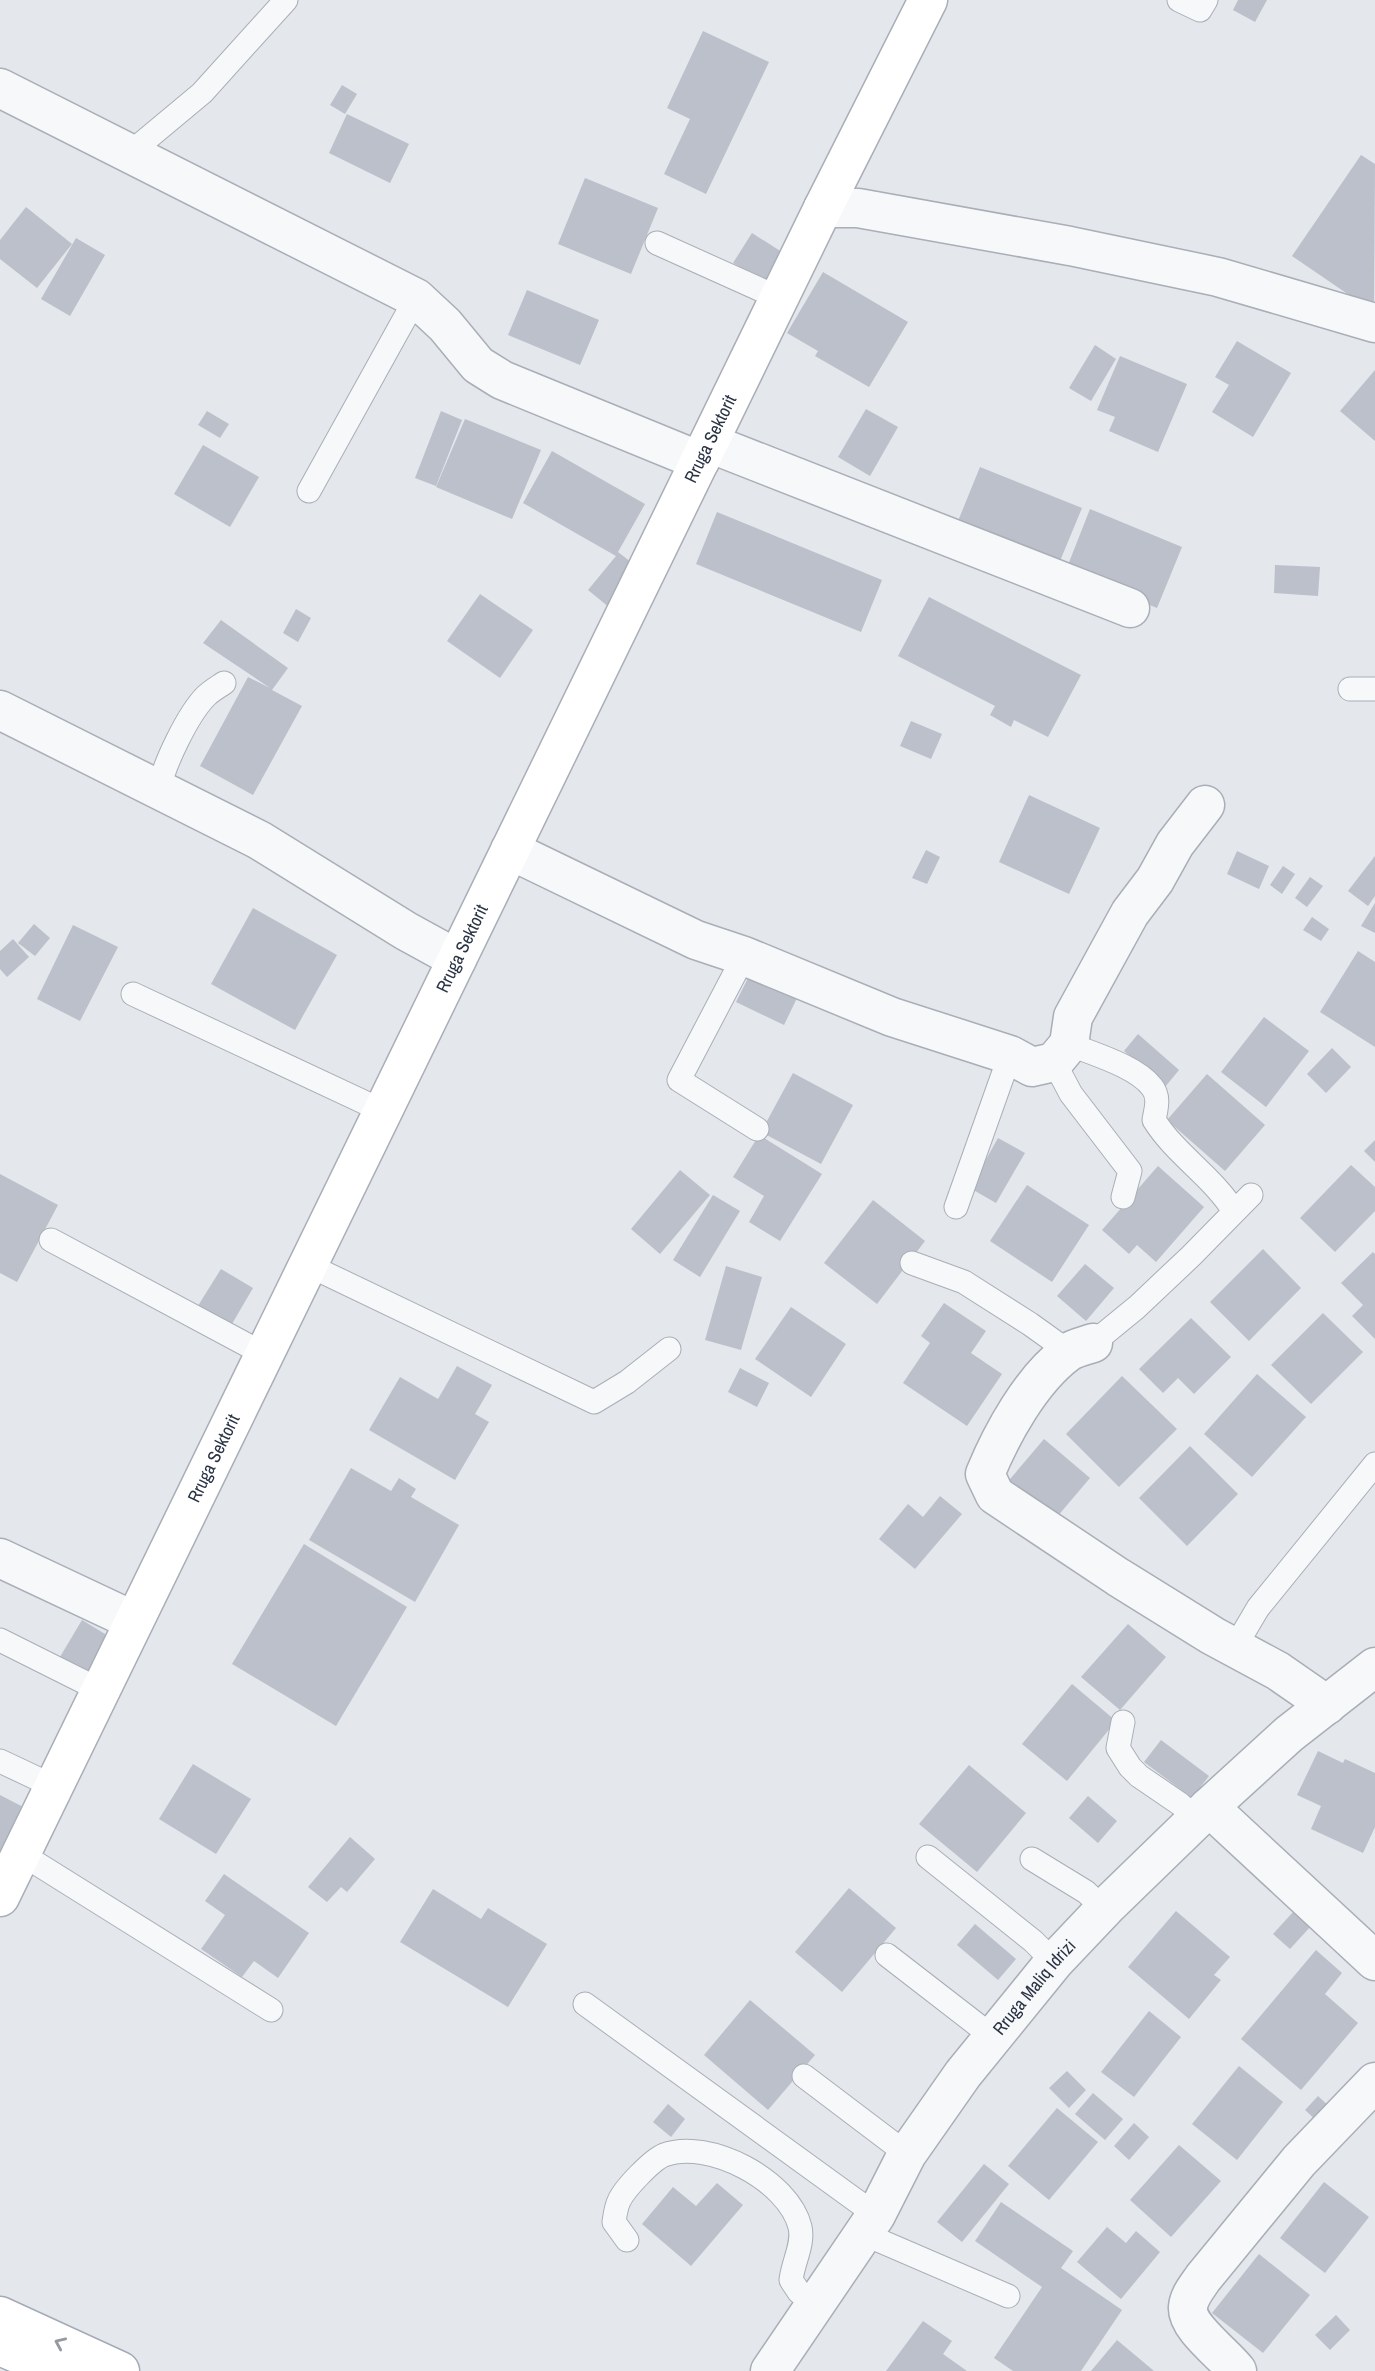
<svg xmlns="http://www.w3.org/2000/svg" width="1375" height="2371" font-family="'Archivo Narrow',sans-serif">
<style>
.building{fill:#bbc0ca}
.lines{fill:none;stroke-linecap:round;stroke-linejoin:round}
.lane-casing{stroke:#a9aeb7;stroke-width:25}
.street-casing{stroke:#a9aeb7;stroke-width:41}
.secondary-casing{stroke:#a9aeb7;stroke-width:41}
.primary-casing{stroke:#a3abb8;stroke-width:41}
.lane{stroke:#f7f8fa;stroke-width:23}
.street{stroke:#f7f8fa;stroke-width:38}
.secondary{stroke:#fff;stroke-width:38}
.primary{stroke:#fff;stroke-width:38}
.oneway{stroke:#959aa2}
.labels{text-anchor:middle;stroke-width:5;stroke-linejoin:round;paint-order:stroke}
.street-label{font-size:18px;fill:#2b3445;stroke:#f4f6f9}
</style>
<rect width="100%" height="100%" fill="#e4e7ec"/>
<g class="building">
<path d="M 1238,0 L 1267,0 L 1255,22 L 1233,10 Z"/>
<path d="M 703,31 L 769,62 L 706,194 L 664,174 L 690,119 L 667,108 Z"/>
<path d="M 342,85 L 357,94 L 345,114 L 330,105 Z"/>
<path d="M 347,114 L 409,144 L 390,183 L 329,153 Z"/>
<path d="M 1361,155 L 1375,164 L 1374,312 L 1292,256 Z"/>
<path d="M 585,178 L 658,208 L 631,274 L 558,244 Z"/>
<path d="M 26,207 L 72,244 L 37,288 L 0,259 L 0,240 Z"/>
<path d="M 752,233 L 785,254 L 767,284 L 733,263 Z"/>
<path d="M 76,238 L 105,255 L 70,316 L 41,299 Z"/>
<path d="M 823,272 L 908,322 L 869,387 L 815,356 L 818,351 L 787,333 Z"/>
<path d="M 527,290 L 599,320 L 580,365 L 508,335 Z"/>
<path d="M 1237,341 L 1291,373 L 1253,437 L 1212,412 L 1229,385 L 1215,377 Z"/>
<path d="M 1095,345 L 1116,359 L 1091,401 L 1069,388 Z"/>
<path d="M 1120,356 L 1187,384 L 1158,452 L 1109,431 L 1115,417 L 1097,410 Z"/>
<path d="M 1375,370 L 1375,441 L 1340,411 Z"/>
<path d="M 866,409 L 898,427 L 870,476 L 838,457 Z"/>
<path d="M 207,411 L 229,424 L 220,438 L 198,425 Z"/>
<path d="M 441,411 L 462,420 L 436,486 L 415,478 Z"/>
<path d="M 465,419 L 541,450 L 512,519 L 436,487 Z"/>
<path d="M 203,445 L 259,477 L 230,527 L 174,494 Z"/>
<path d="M 552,451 L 645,504 L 618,552 L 641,570 L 610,608 L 588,590 L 616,556 L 523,503 Z"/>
<path d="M 980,467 L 1082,508 L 1060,561 L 958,521 Z"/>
<path d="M 1090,509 L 1182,547 L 1157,608 L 1066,570 Z"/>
<path d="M 717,512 L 882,580 L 861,632 L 696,564 Z"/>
<path d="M 1275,565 L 1320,567 L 1318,596 L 1274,593 Z"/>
<path d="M 480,594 L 533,630 L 500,678 L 447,641 Z"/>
<path d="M 929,597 L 1081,675 L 1048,737 L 1014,720 L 1011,727 L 990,715 L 995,706 L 898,656 Z"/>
<path d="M 296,609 L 311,618 L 298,642 L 283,633 Z"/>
<path d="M 221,620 L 288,668 L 272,690 L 302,706 L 253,795 L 200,766 L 248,677 L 270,688 L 203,643 Z"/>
<path d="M 911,721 L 942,734 L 931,759 L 900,746 Z"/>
<path d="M 1029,795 L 1100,828 L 1069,894 L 999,862 Z"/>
<path d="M 926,850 L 940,857 L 927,884 L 912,878 Z"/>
<path d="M 1237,851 L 1269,866 L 1259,889 L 1227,874 Z"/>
<path d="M 1375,856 L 1375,896 L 1368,906 L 1348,891 Z"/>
<path d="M 1283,866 L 1295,874 L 1282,894 L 1270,885 Z"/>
<path d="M 1310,877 L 1323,886 L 1307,907 L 1295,898 Z"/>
<path d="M 1375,903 L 1375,933 L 1361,926 Z"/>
<path d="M 253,908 L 337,955 L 295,1030 L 211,984 Z"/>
<path d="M 1312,917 L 1329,929 L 1321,941 L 1303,930 Z"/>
<path d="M 34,924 L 50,938 L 35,956 L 18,943 Z"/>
<path d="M 73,925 L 118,947 L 80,1021 L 37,999 Z"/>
<path d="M 13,939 L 29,957 L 7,977 L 0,969 L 0,951 Z"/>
<path d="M 1358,951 L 1375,962 L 1375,1047 L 1320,1012 Z"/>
<path d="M 751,972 L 799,994 L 784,1025 L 736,1002 Z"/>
<path d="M 1264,1017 L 1309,1051 L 1266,1107 L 1221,1072 Z"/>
<path d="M 1138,1034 L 1179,1070 L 1165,1087 L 1124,1051 Z"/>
<path d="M 1332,1048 L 1351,1067 L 1326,1093 L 1307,1074 Z"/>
<path d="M 793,1073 L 853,1105 L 821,1164 L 761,1132 Z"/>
<path d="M 1207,1074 L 1265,1125 L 1225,1171 L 1167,1120 Z"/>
<path d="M 759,1135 L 822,1174 L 780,1241 L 749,1222 L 764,1196 L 733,1177 Z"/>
<path d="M 998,1138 L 1025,1153 L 996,1203 L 970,1188 Z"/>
<path d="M 1375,1140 L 1375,1162 L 1364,1151 Z"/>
<path d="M 1351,1165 L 1375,1187 L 1375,1211 L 1335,1252 L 1300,1218 Z"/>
<path d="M 1158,1166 L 1204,1207 L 1156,1262 L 1137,1245 L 1129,1254 L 1102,1230 Z"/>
<path d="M 680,1170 L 710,1195 L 660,1254 L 631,1229 Z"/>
<path d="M 0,1174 L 58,1205 L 17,1282 L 0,1273 Z"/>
<path d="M 1027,1185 L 1089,1225 L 1052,1282 L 990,1241 Z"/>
<path d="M 713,1195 L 740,1211 L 700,1277 L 673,1260 Z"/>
<path d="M 873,1200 L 925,1241 L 877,1304 L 824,1263 Z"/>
<path d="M 1263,1249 L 1301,1288 L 1249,1341 L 1210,1302 Z"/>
<path d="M 1373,1252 L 1375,1254 L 1375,1339 L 1352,1316 L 1363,1305 L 1341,1283 Z"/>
<path d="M 1085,1264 L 1114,1288 L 1086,1321 L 1057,1296 Z"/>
<path d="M 726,1266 L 762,1277 L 741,1350 L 705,1340 Z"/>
<path d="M 221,1269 L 253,1288 L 229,1329 L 196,1309 Z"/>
<path d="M 944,1303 L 986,1331 L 971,1353 L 1002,1374 L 967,1426 L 903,1383 L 930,1343 L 921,1336 Z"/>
<path d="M 791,1307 L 846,1344 L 811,1397 L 755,1359 Z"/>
<path d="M 1323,1313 L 1363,1352 L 1311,1404 L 1271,1365 Z"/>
<path d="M 1191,1318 L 1231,1357 L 1194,1394 L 1178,1378 L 1163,1393 L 1139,1369 Z"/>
<path d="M 457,1366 L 492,1385 L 475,1414 L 489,1422 L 455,1480 L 369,1430 L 400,1377 L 438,1399 Z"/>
<path d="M 740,1368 L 769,1383 L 757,1407 L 728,1392 Z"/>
<path d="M 1257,1374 L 1306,1417 L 1252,1477 L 1204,1434 Z"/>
<path d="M 1122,1376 L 1177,1429 L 1119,1487 L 1066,1434 Z"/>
<path d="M 1044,1439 L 1090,1478 L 1051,1524 L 1005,1485 Z"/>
<path d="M 1190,1446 L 1238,1494 L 1187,1546 L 1139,1498 Z"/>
<path d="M 351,1468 L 391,1491 L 399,1478 L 416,1489 L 411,1497 L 459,1525 L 415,1602 L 309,1540 Z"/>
<path d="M 940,1496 L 962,1514 L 915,1569 L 879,1539 L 908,1504 L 923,1517 Z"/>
<path d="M 304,1544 L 407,1607 L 336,1726 L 232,1664 Z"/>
<path d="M 82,1620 L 110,1637 L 84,1679 L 57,1662 Z"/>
<path d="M 1128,1624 L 1166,1657 L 1120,1710 L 1081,1677 Z"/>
<path d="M 1072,1684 L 1116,1721 L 1067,1781 L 1022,1744 Z"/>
<path d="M 1161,1740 L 1209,1776 L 1192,1798 L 1144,1762 Z"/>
<path d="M 1318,1751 L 1343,1763 L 1345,1759 L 1375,1773 L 1375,1827 L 1363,1853 L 1311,1829 L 1321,1806 L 1297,1795 Z"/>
<path d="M 193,1764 L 251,1799 L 216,1854 L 159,1819 Z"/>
<path d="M 969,1765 L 1026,1813 L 977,1872 L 919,1824 Z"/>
<path d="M 0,1795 L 27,1809 L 0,1853 Z"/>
<path d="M 1088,1796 L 1117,1821 L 1098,1843 L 1069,1818 Z"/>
<path d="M 350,1837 L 375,1859 L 347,1892 L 341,1887 L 327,1902 L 308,1887 Z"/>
<path d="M 224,1874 L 309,1933 L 278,1978 L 254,1961 L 242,1977 L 201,1949 L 225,1915 L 205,1901 Z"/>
<path d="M 849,1888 L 896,1928 L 842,1992 L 795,1952 Z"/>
<path d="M 433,1889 L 481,1919 L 488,1908 L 547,1944 L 508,2007 L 400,1942 Z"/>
<path d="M 1176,1911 L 1230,1957 L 1214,1975 L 1221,1980 L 1189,2019 L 1128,1967 Z"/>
<path d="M 1294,1911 L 1311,1926 L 1290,1949 L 1273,1934 Z"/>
<path d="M 975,1924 L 1016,1959 L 998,1980 L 957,1945 Z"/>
<path d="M 1316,1950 L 1342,1973 L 1325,1994 L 1358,2023 L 1301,2090 L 1241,2039 Z"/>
<path d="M 750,2000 L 815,2055 L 768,2110 L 704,2055 Z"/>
<path d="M 1149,2011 L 1181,2037 L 1134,2097 L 1101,2072 Z"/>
<path d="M 1239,2066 L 1283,2102 L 1237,2160 L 1192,2124 Z"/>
<path d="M 1067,2071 L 1086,2090 L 1069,2108 L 1049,2088 Z"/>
<path d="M 1093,2093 L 1123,2119 L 1105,2140 L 1075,2114 Z"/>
<path d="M 1318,2096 L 1332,2109 L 1319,2123 L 1305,2110 Z"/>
<path d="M 668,2104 L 685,2119 L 671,2137 L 653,2122 Z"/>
<path d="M 1057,2108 L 1098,2142 L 1049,2200 L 1008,2166 Z"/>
<path d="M 1134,2123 L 1149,2137 L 1129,2160 L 1114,2146 Z"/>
<path d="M 1179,2145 L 1221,2181 L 1171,2237 L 1130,2200 Z"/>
<path d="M 984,2164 L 1009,2184 L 962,2242 L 937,2222 Z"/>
<path d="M 1324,2182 L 1369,2217 L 1325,2273 L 1280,2238 Z"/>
<path d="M 717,2183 L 743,2205 L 691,2266 L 642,2224 L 673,2187 L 696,2206 Z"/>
<path d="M 1001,2202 L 1073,2251 L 1061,2268 L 1122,2310 L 1081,2371 L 1013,2371 L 994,2358 L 1042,2287 L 975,2241 Z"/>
<path d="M 1107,2227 L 1126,2243 L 1136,2231 L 1160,2252 L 1121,2299 L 1077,2262 Z"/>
<path d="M 1259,2254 L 1310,2295 L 1263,2353 L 1212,2313 Z"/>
<path d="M 1336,2315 L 1350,2330 L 1330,2350 L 1315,2335 Z"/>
<path d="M 923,2321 L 952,2341 L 943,2354 L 967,2371 L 886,2371 Z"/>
<path d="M 1117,2340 L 1154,2371 L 1091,2371 Z"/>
</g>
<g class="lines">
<g class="lane-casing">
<g id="lane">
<path d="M 1179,0 L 1200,10 L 1206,0"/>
<path d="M 130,153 L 202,93 L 286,0"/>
<path d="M 657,243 L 779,298"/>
<path d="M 309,491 L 416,298"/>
<path d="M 1350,689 L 1375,689"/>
<path d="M 159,789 C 164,764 188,714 206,696 C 211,691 218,687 224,683"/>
<path d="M 744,956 L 679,1080 L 757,1129"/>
<path d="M 133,994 L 383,1111"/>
<path d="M 1069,1044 C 1093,1054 1136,1066 1152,1087 C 1160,1097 1156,1109 1154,1120 C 1176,1155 1212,1176 1234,1211"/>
<path d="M 1054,1062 L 1071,1094 L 1130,1171 L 1123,1197"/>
<path d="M 956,1207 L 1010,1055"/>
<path d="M 51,1240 L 264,1354"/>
<path d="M 912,1263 L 964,1282 L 1030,1324 L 1069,1352"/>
<path d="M 308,1265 L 594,1402 L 627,1382 L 669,1349"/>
<path d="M 1093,1343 L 1137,1307 L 1191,1256 L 1251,1195"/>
<path d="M 0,1640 L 100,1690"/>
<path d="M 1235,1647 L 1258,1608 L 1375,1464"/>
<path d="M 1123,1722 L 1118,1748 L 1130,1767 L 1139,1776 L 1180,1804 L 1197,1819"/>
<path d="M 0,1761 L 53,1786"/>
<path d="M 20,1853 L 271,2010"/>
<path d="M 928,1857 L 1033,1941 L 1054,1962"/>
<path d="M 1032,1859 L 1086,1892 L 1104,1909"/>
<path d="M 887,1955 L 993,2037"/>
<path d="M 585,2004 L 876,2215"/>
<path d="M 804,2076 L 907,2154"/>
<path d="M 864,2234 L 1008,2296"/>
<path d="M 627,2240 L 614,2222 C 615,2215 616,2207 619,2201 C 624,2189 652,2160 664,2155 C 709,2138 789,2181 800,2227 C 804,2244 793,2262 791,2280 L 799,2292 L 815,2304"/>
</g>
</g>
<g class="street-casing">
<g id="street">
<path d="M 0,88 L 416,298 L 445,325 L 478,365 L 502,380 L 700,461"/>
<path d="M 823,208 L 858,208 L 1070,246 L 1218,277 L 1375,323"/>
<path d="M 709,443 L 1130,608"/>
<path d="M 0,710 L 259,840 L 406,931 L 457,959"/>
<path d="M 510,850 L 696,940 L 744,956 L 892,1017 L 1010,1055 L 1032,1067 L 1054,1062 L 1069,1044 L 1073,1017 L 1130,913 L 1155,880 L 1175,844 L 1205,805"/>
<path d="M 1093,1343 C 1084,1346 1074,1348 1067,1353 C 1031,1380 1002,1433 985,1474 L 995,1495 L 1118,1577 L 1213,1636 L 1278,1671 L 1327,1705"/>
<path d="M 0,1558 L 134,1621"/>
<path d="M 1209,1807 L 1375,1961"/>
<path id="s1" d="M 770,2371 L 876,2215 L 907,2154 L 963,2074 L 1054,1962 L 1109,1904 L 1209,1807 L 1289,1734 L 1375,1667"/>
<path d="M 1237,2371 C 1225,2355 1186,2327 1188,2307 C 1189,2296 1197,2287 1203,2278 L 1299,2161 L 1375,2082"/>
</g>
</g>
<g class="secondary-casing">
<g id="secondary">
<path id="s2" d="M 0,1897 L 823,208 L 928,0"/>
</g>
</g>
<g class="primary-casing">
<g id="primary">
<path d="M 0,2316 L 120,2371"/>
<path d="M 0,2346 L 58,2371"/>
</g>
</g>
<use href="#lane" class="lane"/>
<use href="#street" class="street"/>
<use href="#secondary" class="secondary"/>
<use href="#primary" class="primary"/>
</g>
<defs><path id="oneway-chevron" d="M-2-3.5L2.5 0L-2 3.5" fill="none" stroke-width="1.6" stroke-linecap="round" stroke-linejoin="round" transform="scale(1.75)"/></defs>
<use class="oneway" href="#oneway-chevron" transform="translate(60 2343) rotate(-156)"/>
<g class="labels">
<g class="street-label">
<text dy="6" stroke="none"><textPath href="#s2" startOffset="1622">Rruga Sektorit</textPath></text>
<text dy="6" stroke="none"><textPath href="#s2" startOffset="1055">Rruga Sektorit</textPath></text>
<text dy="6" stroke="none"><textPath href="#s2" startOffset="488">Rruga Sektorit</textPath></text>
<text dy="6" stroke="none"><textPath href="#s1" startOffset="467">Rruga Maliq Idrizi</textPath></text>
</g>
</g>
</svg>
